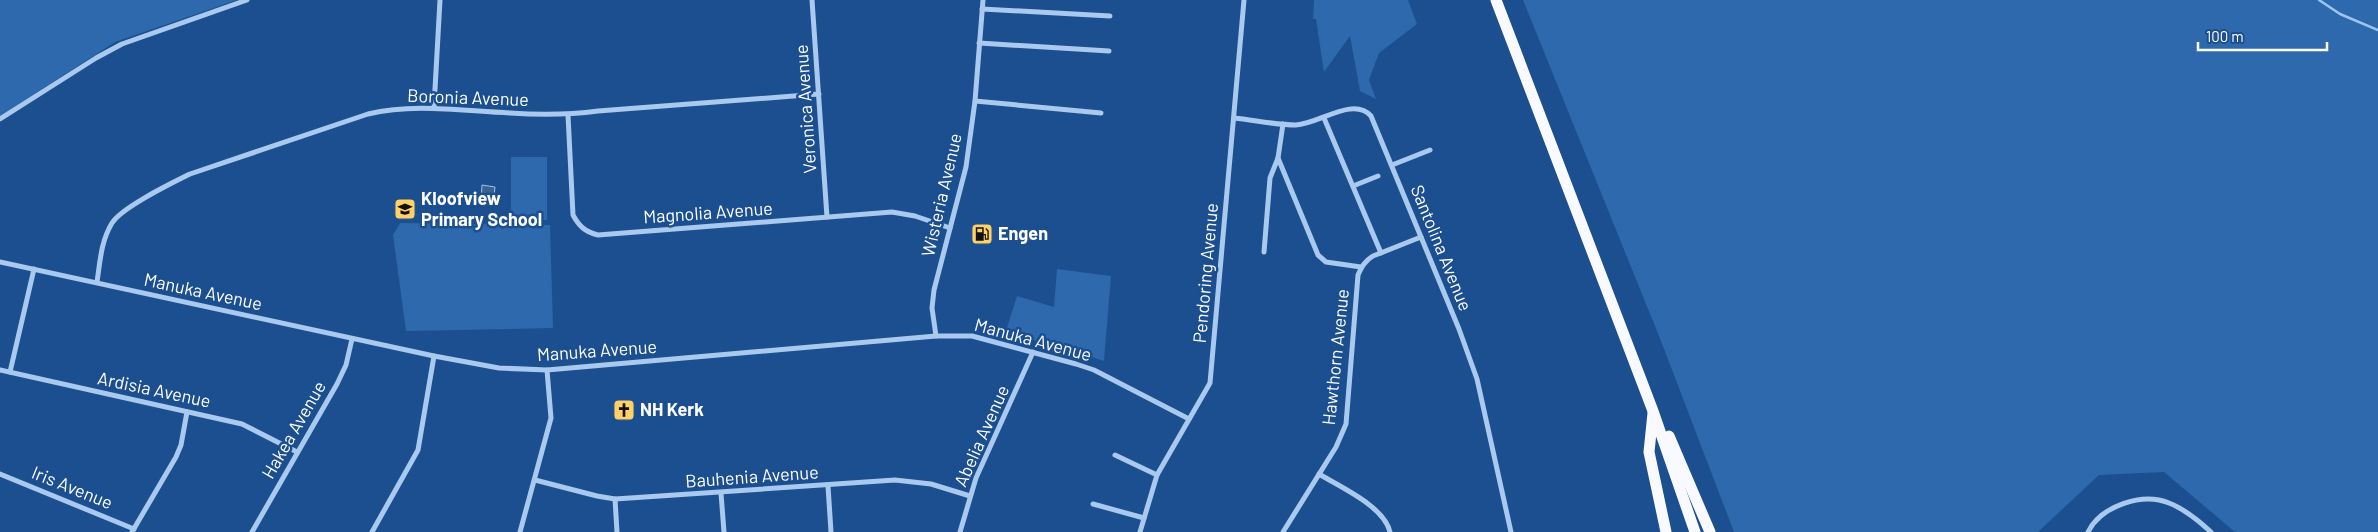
<svg xmlns="http://www.w3.org/2000/svg" width="2378" height="532" font-family="Barlow,sans-serif">
<style>
.green{fill:#2e69ad}
.water{fill:#3c6290;stroke:#9cc4f0}
.lines{fill:none;stroke-linecap:round;stroke-linejoin:round}
.stream{stroke:#9cc4f0;stroke-width:2.5}
.minor{stroke:#a9c9ee;stroke-width:5}
.trunk{stroke:#f8faff;stroke-width:11}
.labels{text-anchor:middle;stroke-width:5;stroke-linejoin:round;paint-order:stroke}
.street-label{font-size:18px;fill:#fff;stroke:#1b4f8f}
.poi-label{font-size:18px;font-weight:bold;fill:#fff;stroke:#1b4f8f;text-anchor:start}
</style>
<rect width="100%" height="100%" fill="#1b4f8f"/>
<g class="green">
<path d="M 0,0 L 237,0 L 115,42 L 0,116 Z"/>
<path d="M 1314,0 L 1408,0 L 1417,24 L 1379,53 L 1369,80 L 1376,99 L 1360,91 L 1350,36 L 1324,72 L 1316,19 L 1313,19 Z"/>
<path d="M 1523,0 L 2378,0 L 2378,532 L 2235,532 L 2164,472 L 2099,475 L 2038,532 L 1734,532 L 1661,341 Z"/>
<rect x="511" y="157" width="36" height="63"/>
<path d="M 400,223 L 550,225 L 553,328 L 406,331 L 393,235 Z"/>
<path d="M 1057,269 L 1111,276 L 1104,361 L 1055,345 L 1005,334 L 1017,296 L 1054,307 Z"/>
</g>
<path class="water" d="M 482,185 L 495,187 L 493,205 L 481,204 Z"/>
<g class="lines">
<path class="stream" d="M 2319,0 L 2340,14 L 2378,30"/>
<g class="minor">
<path d="M 812,0 L 827,217"/>
<path d="M 982,9 L 1110,16"/>
<path d="M 979,43 L 1109,51"/>
<path d="M 975,101 L 1101,113"/>
<path d="M 434,107 L 440,0"/>
<path d="M 568,115 L 573,215 C 579,226 585,232 598,235 L 892,212 L 915,216 L 950,228"/>
<path d="M 1234,118 C 1254,120 1276,125 1296,125 C 1319,124 1353,96 1371,116 L 1459,329 L 1477,379 L 1511,532"/>
<path d="M 1324,118 L 1381,253"/>
<path d="M 0,119 L 96,58 L 122,44 L 247,0"/>
<path d="M 1278,158 L 1318,255 L 1326,262 L 1361,267"/>
<path d="M 1392,165 L 1430,150"/>
<path d="M 1353,186 L 1378,176"/>
<path d="M 1264,252 L 1270,178 L 1278,158 L 1283,124"/>
<path d="M 0,262 L 434,356 L 499,368 L 547,370 L 936,336 L 972,336 L 1076,364 L 1094,370 L 1189,419"/>
<path d="M 97,282 C 100,262 101,241 112,223 C 122,207 172,183 190,174 L 368,114 C 415,103 462,111 510,113 C 539,115 568,115 598,111 L 819,94"/>
<path d="M 936,336 L 932,308 L 934,290 L 966,167 L 975,101 L 983,0"/>
<path d="M 0,370 L 242,424 L 297,452"/>
<path d="M 10,372 L 34,269"/>
<path d="M 1115,455 L 1157,475"/>
<path d="M 0,474 L 134,529"/>
<path d="M 1319,474 C 1340,487 1384,506 1390,532"/>
<path d="M 535,480 L 597,496 L 615,499 L 895,480 L 931,484 L 970,496"/>
<path d="M 828,486 L 831,532"/>
<path d="M 721,493 L 724,532"/>
<path d="M 615,499 L 617,532"/>
<path d="M 1093,504 L 1144,518"/>
<path d="M 132,532 L 176,457 L 181,445 L 187,412"/>
<path d="M 252,532 L 337,384 L 346,365 L 352,339"/>
<path d="M 372,532 L 418,450 L 434,356"/>
<path d="M 520,532 L 551,418 L 547,370"/>
<path d="M 960,532 L 976,478 L 1033,352"/>
<path d="M 1140,532 L 1157,475 L 1210,383 L 1244,0"/>
<path d="M 1283,532 L 1336,447 L 1346,424 L 1358,275 C 1362,266 1365,261 1373,256 L 1421,237"/>
<path d="M 2088,532 C 2101,506 2142,492 2169,503 C 2185,509 2199,521 2211,532"/>
</g>
<g class="trunk">
<path d="M 1496,0 L 1653,411 L 1695,532"/>
<path d="M 1653,413 L 1649,452 L 1666,532"/>
<path d="M 1669,436 L 1710,532"/>
</g>
</g>
<defs>
<g id="school-square" transform="scale(1.125)"><rect x="-9" y="-9" width="18" height="18" rx="4" fill="#ffd166" stroke="#1b4f8f"/><path d="M0-5L7-2L0 1L-7-2ZM-4 1L0 2.5L4 1V4Q0 6-4 4Z" fill="#111"/></g>
<g id="fuel-square" transform="scale(1.125)"><rect x="-9" y="-9" width="18" height="18" rx="4" fill="#ffd166" stroke="#1b4f8f"/><path d="M-5.5-6h7V0h2V4h1.3V-2.5L3-4.5l.8-.8L6-3V5H2.5V1h-1V6h-7ZM-4.2-4.7v3.2H.2V-4.7Z" fill="#111"/></g>
<g id="church-square" transform="scale(1.125)"><rect x="-9" y="-9" width="18" height="18" rx="4" fill="#ffd166" stroke="#1b4f8f"/><path d="M-1.2-6h2.4v3.5h3.3v2.4h-3.3V6h-2.4V-.1h-3.3v-2.4h3.3Z" fill="#111"/></g>
</defs>
<g fill-rule="evenodd">
<use href="#school-square" x="405" y="209"/>
<use href="#fuel-square" x="982" y="234"/>
<use href="#church-square" x="624" y="410"/>
</g>
<g class="labels">
<g class="street-label">
<text transform="translate(468 98) rotate(2)" y="6">Boronia Avenue</text>
<text transform="translate(806 109) rotate(-94)" y="6">Veronica Avenue</text>
<text transform="translate(942 195) rotate(-77)" y="6">Wisteria Avenue</text>
<text transform="translate(708 213) rotate(-4)" y="6">Magnolia Avenue</text>
<text transform="translate(1441 248) rotate(68)" y="6">Santolina Avenue</text>
<text transform="translate(1206 273) rotate(-85)" y="6">Pendoring Avenue</text>
<text transform="translate(203 292) rotate(12)" y="6">Manuka Avenue</text>
<text transform="translate(1033 340) rotate(15)" y="6">Manuka Avenue</text>
<text transform="translate(597 351) rotate(-4)" y="6">Manuka Avenue</text>
<text transform="translate(1336 357) rotate(-84)" y="6">Hawthorn Avenue</text>
<text transform="translate(154 390) rotate(12)" y="6">Ardisia Avenue</text>
<text transform="translate(294 430) rotate(-60)" y="6">Hakea Avenue</text>
<text transform="translate(982 436) rotate(-66)" y="6">Abelia Avenue</text>
<text transform="translate(752 477) rotate(-4)" y="6">Bauhenia Avenue</text>
<text transform="translate(72 488) rotate(22)" y="6">Iris Avenue</text>
</g>
<g class="poi-label">
<text x="421" y="205">Kloofview<tspan x="421" dy="21">Primary School</tspan></text>
<text x="998" y="240">Engen</text>
<text x="640" y="416">NH Kerk</text>
</g>
</g>
<path d="M2198 42v8h129v-8" fill="none" stroke="#ffffff" stroke-width="2.5"/>
<text x="2206" y="42" font-size="15" fill="#ffffff" stroke="#1b4f8f" stroke-width="4" paint-order="stroke">100 m</text>
</svg>
